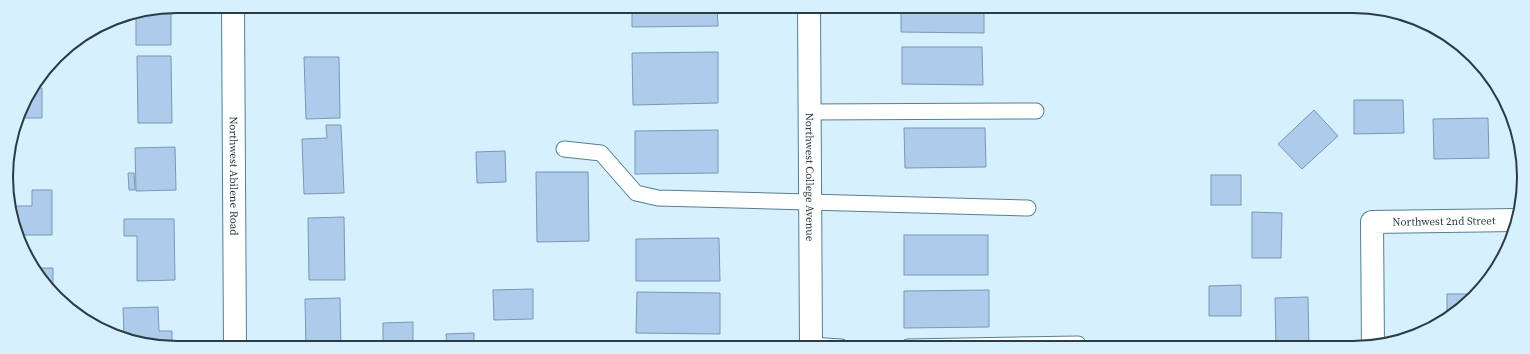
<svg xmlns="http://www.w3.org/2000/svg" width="1530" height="354" font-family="'Source Serif 4',serif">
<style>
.building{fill:#adcbeb;stroke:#7a97b5}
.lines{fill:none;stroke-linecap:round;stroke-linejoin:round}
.service-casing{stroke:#567f93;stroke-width:17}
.minor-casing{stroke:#567f93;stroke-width:24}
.service{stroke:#fff;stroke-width:15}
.minor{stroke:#fff;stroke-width:22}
.labels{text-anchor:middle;stroke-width:3;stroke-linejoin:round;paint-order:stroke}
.street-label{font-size:11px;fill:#2a3c45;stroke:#d6f0fd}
.rim{fill:none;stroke:#2a3c45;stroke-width:2}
</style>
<rect width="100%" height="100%" fill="#d6f0fd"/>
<g class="building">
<path d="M 171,7 L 171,45 L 136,45 L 136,14 Z"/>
<path d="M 632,7 L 717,7 L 718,26 L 632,27 Z"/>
<path d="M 901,7 L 984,7 L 984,33 L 901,32 Z"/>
<path d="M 902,47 L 982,47 L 983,85 L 902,84 Z"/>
<path d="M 718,52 L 718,103 L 633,105 L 632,53 Z"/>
<path d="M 137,56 L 171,56 L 172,123 L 138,123 Z"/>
<path d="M 304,57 L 339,57 L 340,118 L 306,119 Z"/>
<path d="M 34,88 L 42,88 L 42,118 L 19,118 L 24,101 Z"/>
<path d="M 1354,100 L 1403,100 L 1404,133 L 1354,134 Z"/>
<path d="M 1314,110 L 1338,136 L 1302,169 L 1278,144 Z"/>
<path d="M 1488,118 L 1489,158 L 1434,159 L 1433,119 Z"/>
<path d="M 326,125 L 341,125 L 344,193 L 304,194 L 302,139 L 327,138 Z"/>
<path d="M 904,128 L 985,128 L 986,167 L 905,168 Z"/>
<path d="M 718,130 L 718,173 L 635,174 L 635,131 Z"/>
<path d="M 175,147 L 176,190 L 136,191 L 135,148 Z"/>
<path d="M 505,151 L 506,182 L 477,183 L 476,152 Z"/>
<path d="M 536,172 L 588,172 L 589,241 L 537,242 Z"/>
<path d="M 128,173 L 134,173 L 135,190 L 129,190 Z"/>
<rect x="1211" y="175" width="30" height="30"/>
<path d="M 32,190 L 52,190 L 52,235 L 17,235 L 15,232 L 14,206 L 32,206 Z"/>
<path d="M 1252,212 L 1282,213 L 1281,258 L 1252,258 Z"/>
<path d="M 344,217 L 345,280 L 309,280 L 308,218 Z"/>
<path d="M 124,219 L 174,219 L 175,280 L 137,281 L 137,236 L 124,236 Z"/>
<rect x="904" y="235" width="84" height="40"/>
<path d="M 719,238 L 720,281 L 636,281 L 636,239 Z"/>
<path d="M 35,268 L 53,268 L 53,292 L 41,281 Z"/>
<path d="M 1241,285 L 1241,316 L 1209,316 L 1209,286 Z"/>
<path d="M 533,289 L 533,319 L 494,320 L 493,290 Z"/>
<path d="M 989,290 L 989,327 L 904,328 L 904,291 Z"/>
<path d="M 637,292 L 720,293 L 720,334 L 636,333 Z"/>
<path d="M 1447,294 L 1477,294 L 1474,298 L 1447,317 Z"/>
<path d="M 1308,297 L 1309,346 L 1276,347 L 1275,298 Z"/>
<path d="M 340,298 L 341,347 L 306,347 L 305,299 Z"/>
<path d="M 158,307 L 159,331 L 172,331 L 172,347 L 154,347 L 124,336 L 123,308 Z"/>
<path d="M 413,322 L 413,347 L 383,347 L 383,323 Z"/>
<path d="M 474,333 L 474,347 L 447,347 L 446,334 Z"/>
</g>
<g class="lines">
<g class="service-casing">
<g id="service">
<path d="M 809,112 L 1036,111"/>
<path d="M 564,149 L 601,153 L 636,193 L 658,198 L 1028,208"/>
<path d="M 811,345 L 841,347"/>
<path d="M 908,347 L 1078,344"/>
</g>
</g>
<g class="minor-casing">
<g id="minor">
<path id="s1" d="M 233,6 L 235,347"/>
<path id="s2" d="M 809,7 L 811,347"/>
<path id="s3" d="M 1373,347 L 1372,222 L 1516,220"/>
</g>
</g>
<use href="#service" class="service"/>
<use href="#minor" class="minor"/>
</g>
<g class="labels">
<g class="street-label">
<text dy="4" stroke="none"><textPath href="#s1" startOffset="170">Northwest Abilene Road</textPath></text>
<text dy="4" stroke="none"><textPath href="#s2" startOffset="170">Northwest College Avenue</textPath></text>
<text dy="4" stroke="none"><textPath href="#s3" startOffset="197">Northwest 2nd Street</textPath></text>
</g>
</g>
<path d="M0 0H1530V354H0ZM177 13H1353A164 164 0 0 1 1517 177V177A164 164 0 0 1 1353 341H177A164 164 0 0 1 13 177V177A164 164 0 0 1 177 13Z" fill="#d6f0fd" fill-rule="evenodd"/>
<path class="rim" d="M177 13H1353A164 164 0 0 1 1517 177V177A164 164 0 0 1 1353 341H177A164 164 0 0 1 13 177V177A164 164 0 0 1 177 13Z"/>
</svg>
